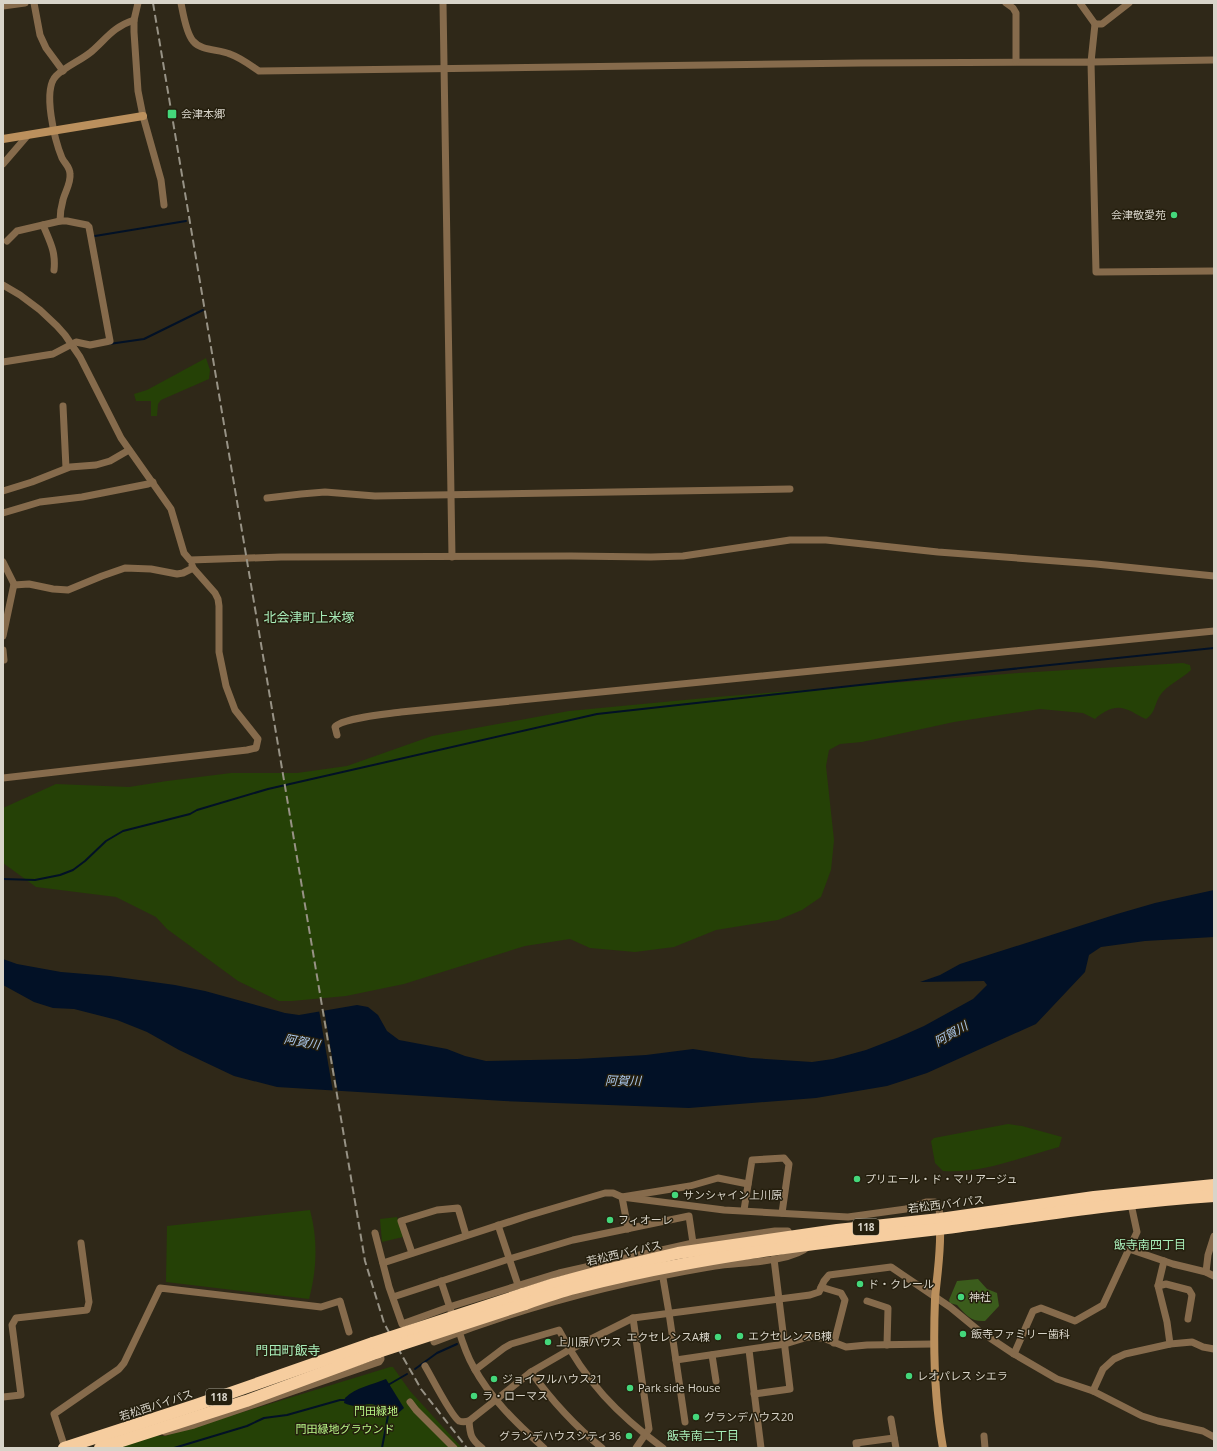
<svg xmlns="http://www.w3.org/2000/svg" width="1217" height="1451" font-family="'Open Sans','Noto Sans JP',sans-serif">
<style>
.green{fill:#254106}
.forest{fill:#3b5c1c}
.water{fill:#021126}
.pier{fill:#2f2818}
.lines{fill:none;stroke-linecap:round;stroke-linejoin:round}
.stream{stroke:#021126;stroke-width:2}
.street{stroke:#866b4c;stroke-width:7}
.secondary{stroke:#bb905d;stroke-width:8}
.highway{stroke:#f6cd9f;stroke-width:12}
.rail{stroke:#979285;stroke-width:2;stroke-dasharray:8 4;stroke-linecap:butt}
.highway-bridge{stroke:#f6cd9f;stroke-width:12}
.poi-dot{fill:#44d77b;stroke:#251f0e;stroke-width:1.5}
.labels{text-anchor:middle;stroke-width:3;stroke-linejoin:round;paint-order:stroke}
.shield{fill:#251f0e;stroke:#a29e91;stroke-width:1}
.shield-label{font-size:10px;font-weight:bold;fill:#d8d4c9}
.poi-label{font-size:11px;fill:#d8d4c9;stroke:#251f0e;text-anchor:start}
.street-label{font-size:11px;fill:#d8d4c9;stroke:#251f0e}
.park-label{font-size:11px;fill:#b9f787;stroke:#251f0e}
.water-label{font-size:12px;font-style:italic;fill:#accaf0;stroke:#251f0e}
.neighbourhood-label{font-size:12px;fill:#a8edb9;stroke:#251f0e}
.quarter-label{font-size:13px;fill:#a8edb9;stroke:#251f0e}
</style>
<rect width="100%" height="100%" fill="#2f2818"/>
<g class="green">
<path d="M 206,358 L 210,370 L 209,379 L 161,400 L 158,404 L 157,416 L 151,416 L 151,401 L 136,401 L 134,394 L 147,390 Z"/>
<path d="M 1183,663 L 1190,665 L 1191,670 C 1181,680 1167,684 1159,697 C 1154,706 1155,713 1146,719 C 1140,717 1131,710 1125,709 C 1114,705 1103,712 1095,719 L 1083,713 L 1040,709 L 954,722 L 862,742 L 840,744 L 829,750 L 826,766 L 834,840 L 831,870 L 821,897 L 802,910 L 778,920 L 716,930 L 674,947 L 635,952 L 590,948 L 570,939 L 525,946 L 404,984 L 346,996 L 292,1001 L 279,1001 L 238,981 L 167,929 L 156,917 L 116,897 L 36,887 L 3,863 L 3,808 L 56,784 L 129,787 L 167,781 L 231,773 L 297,773 L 347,766 L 432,736 L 569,711 L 716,697 L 1018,673 Z"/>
<path d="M 1008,1124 L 1022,1126 L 1062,1137 L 1059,1147 C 1022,1157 982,1174 943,1171 L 935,1163 L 931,1141 L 934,1138 Z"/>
<path d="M 310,1210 C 318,1240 317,1269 309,1299 L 166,1282 L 167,1226 Z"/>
<path d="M 397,1217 L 403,1237 L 382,1242 L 380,1219 Z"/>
<path d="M 390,1367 L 393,1367 L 410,1391 L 462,1448 L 107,1448 L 148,1435 L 165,1436 Z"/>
</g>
<path class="forest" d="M 978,1279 L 987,1289 L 997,1293 L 999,1306 L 985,1321 C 971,1322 966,1315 957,1305 L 950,1303 L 949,1300 L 957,1281 Z"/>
<g class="water">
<path d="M 1214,890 L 1214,937 L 1145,941 L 1101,947 L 1089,955 L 1085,972 L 1036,1024 L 927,1073 L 887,1086 L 816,1098 L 689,1108 L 504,1101 L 277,1087 L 234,1076 L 179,1050 L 147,1032 L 117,1020 L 74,1009 L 53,1008 L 34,1002 L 3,985 L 3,959 L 17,964 L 61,972 L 110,976 L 175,985 L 205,991 L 285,1013 L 299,1015 L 357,1005 L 368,1007 L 378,1015 L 387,1031 L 399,1040 L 447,1049 L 465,1056 L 486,1061 L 577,1059 L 646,1055 L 693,1049 L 751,1058 L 812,1062 L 833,1059 L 866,1050 L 897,1038 L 924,1026 L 973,999 L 987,985 L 984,981 L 920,982 L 940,975 L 960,964 L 1117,914 L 1155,903 Z"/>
<path d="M 386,1379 L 404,1408 L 395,1416 C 388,1411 378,1404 369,1404 C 366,1404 363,1406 360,1406 C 355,1407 349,1405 344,1403 L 345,1398 C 356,1387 372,1385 386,1379 Z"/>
</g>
<path class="pier" d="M 324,1009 L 338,1093 L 333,1092 L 319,1010 Z"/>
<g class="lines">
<g class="stream">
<path d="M 95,236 L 186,221"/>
<path d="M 109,344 L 144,339 L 203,310"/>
<path d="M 3,879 L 35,880 L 60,875 L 73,870 L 85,861 L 106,841 L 123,831 L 190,814 L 197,810 L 268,789 L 597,714 L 887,682 L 1214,648"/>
<path d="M 415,1369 L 437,1353 L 457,1344"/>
<path d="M 388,1385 L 407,1374"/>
<path d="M 174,1448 L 247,1426 L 264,1418 L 287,1415 L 340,1400 L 346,1400"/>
<path d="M 382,1448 L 389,1410"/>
</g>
<g class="street">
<path d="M 34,3 L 40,35 L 46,48 L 63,71"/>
<path d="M 138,3 L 134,20 L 134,32 L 138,91 L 143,116 L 161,180 L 164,205"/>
<path d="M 181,3 C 183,13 186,33 193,41 C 201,51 219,49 230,54 C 241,58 250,65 259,71 L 861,63 L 1091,62 L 1096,272 L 1214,271"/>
<path d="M 443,3 L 452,557"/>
<path d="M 1006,3 L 1013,8 L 1016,13 L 1016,61"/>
<path d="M 1080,3 L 1095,24"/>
<path d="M 1129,3 L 1102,24 L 1095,24 L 1091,62 L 1214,60"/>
<path d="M 3,6 L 25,3"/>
<path d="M 3,164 L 28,135"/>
<path d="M 60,221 C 60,214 61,207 63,200 C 65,192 71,183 70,174 C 70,167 65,164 62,158 C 55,141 42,90 56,76 C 66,66 80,61 91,52 C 107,38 113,27 134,20"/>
<path d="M 43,225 C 50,242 56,252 54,270"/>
<path d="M 3,285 L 20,295 L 40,310 L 57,326 L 65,335 L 80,357 L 121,438 L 171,509 L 184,553 L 190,560 L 281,557 L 571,556 L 651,557 L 683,556 L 790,540 L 826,540 L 938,552 L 1096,564 L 1214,576"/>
<path d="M 3,362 L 53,354 L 76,342 L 90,345 L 110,341 L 89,227 L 87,225 L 67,221 L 60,221 L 17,231 L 7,241"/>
<path d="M 63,406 L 66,468"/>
<path d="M 3,491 L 32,482 L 70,467 L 96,465 L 110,461 L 129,450"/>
<path d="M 267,498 L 301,494 L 325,492 L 375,496 L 790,489"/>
<path d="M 3,513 L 40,502 L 82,497 L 148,484 L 153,482"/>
<path d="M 3,562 L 14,584 L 3,636"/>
<path d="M 14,585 L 29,584 L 53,589 L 68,590 L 102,576 L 125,568 L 151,569 L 177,574 L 183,573 L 193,568 L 192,565"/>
<path d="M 3,650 L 4,660"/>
<path d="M 337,735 L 335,727 C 342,718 388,714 401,712 L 1214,631"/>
<path d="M 3,778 L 247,750 L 256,748 L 258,739 L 235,710 L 226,686 L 219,652 L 219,606 L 218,599 L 215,593 L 193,568"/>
<path d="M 744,1210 L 752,1160 L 784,1158 L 789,1164 L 782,1213"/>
<path d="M 498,1225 L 518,1285"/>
<path d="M 628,1229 L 622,1197 L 690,1186 L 718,1178 L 748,1184"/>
<path d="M 375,1233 L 389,1287 L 402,1324 L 449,1307 L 559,1273 L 693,1243 L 775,1231 L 788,1231 L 791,1238"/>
<path d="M 1129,1249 L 1173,1264 L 1206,1272 L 1214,1276"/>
<path d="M 412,1253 L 401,1221 L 437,1210 L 458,1208 L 466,1235"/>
<path d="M 1164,1261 L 1158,1286 L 1167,1322 L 1170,1344"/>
<path d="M 383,1263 L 527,1216 L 605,1193 L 613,1193 L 622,1197 L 724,1210 L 848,1217 L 906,1209 L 926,1202 L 935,1202 C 941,1207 939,1214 940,1221"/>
<path d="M 1206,1272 L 1208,1255 L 1214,1236"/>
<path d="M 663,1278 L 669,1313 L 685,1422"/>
<path d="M 441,1281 L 451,1311"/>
<path d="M 1158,1286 L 1166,1284 L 1189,1290 L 1192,1295 L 1188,1319"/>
<path d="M 821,1287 L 841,1293 L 845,1300 L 834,1343"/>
<path d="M 393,1297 L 509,1259 L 573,1240 L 689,1216 L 693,1243"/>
<path d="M 867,1301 L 888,1308 L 887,1345"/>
<path d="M 633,1318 L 649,1429 L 636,1448"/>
<path d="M 458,1328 C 462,1341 466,1354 473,1366 C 490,1398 517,1424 544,1448"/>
<path d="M 434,1342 C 525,1306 620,1282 715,1266 C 740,1262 791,1263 809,1246"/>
<path d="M 749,1350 L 761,1448"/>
<path d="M 1014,1354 L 1033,1311 L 1041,1308 L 1075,1321 L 1103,1305 L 1129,1249 L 1137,1232 L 1131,1204"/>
<path d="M 712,1355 L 716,1381"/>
<path d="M 676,1360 L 785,1344 L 808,1337 L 823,1338 L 846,1347 L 867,1345 L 934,1344"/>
<path d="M 425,1366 C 431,1376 451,1416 459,1421 C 462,1422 465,1422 469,1421 L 531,1372 L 569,1350 L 633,1318 L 810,1295 L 819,1292 L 824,1281 L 829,1275 L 891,1267 L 950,1307 L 978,1330 L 1014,1354 L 1057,1379 L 1093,1391 L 1142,1416 L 1158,1421 L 1203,1431 L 1214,1437"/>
<path d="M 475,1370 L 504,1348 L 511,1344 L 559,1330 C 586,1382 617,1414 663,1448"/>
<path d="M 531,1372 C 552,1401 575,1426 602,1448"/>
<path d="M 1093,1391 L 1103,1369 L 1114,1359 L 1125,1354 L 1170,1344 L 1192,1342 L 1203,1347 L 1214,1349"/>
<path d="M 754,1394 L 790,1389 L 774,1259"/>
<path d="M 3,1397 L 21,1395 L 12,1325 L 16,1318 L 87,1310 L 89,1302 L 81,1243"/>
<path d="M 410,1402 L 416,1410 L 454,1448"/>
<path d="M 891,1419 L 896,1448"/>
<path d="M 469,1421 C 470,1435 471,1439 482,1448"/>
<path d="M 165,1432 L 194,1425 L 379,1362 L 381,1359 L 379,1348"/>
<path d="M 984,1436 L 985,1448"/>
<path d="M 65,1448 L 54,1414 L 119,1369 L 124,1363 L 160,1288 L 321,1307 L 340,1301 L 349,1332"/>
<path d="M 857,1448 L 856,1443 L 894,1438"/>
</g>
<g class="secondary">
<path d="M 3,139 L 143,116"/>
<path d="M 940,1228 C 941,1252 937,1275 935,1299 C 933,1349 934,1398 943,1448"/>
</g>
<g class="highway">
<path d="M 523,1294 L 554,1284 L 610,1269 L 678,1253 L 837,1230 L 940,1219 L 1094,1197 L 1214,1185"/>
<path d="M 525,1304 C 542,1298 559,1292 575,1288 C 694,1257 817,1243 939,1229 C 1030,1217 1122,1202 1214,1196"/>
<path d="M 64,1448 L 196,1405 L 373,1343"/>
<path d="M 100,1448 L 246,1401 L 378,1352"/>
</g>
<path class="rail" d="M 153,3 L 365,1261 L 384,1323 L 391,1336 L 421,1389 L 467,1448"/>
<g class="highway-bridge">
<path d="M 373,1343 L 523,1294"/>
<path d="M 378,1352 L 525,1304"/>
</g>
</g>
<g class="poi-dot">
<rect x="167" y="109" width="10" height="10" rx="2"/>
<circle cx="1174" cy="215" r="4"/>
<circle cx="857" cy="1179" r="4"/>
<circle cx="675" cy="1195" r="4"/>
<circle cx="610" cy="1220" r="4"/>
<circle cx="860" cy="1284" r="4"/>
<circle cx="961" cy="1297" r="4"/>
<circle cx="963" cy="1334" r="4"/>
<circle cx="740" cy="1336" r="4"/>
<circle cx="718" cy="1337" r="4"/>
<circle cx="548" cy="1342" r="4"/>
<circle cx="909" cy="1376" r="4"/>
<circle cx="494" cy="1379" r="4"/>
<circle cx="630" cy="1388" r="4"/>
<circle cx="474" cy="1396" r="4"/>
<circle cx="696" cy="1417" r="4"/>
<circle cx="629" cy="1436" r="4"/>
</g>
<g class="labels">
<g class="shield">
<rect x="853" y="1219" width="26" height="16" rx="3"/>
<rect x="206" y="1389" width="26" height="16" rx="3"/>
</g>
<g class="shield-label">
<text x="866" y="1231">118</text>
<text x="219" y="1401">118</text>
</g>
<g class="poi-label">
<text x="181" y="118">会津本郷</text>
<text x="1166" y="219" text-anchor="end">会津敬愛苑</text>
<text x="865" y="1183">プリエール・ド・マリアージュ</text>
<text x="683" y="1199">サンシャイン上川原</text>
<text x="618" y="1224">フィオーレ</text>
<text x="868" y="1288">ド・クレール</text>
<text x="969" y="1301">神社</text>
<text x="971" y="1338">飯寺ファミリー歯科</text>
<text x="748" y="1340">エクセレンスB棟</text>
<text x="710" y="1341" text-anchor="end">エクセレンスA棟</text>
<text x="556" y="1346">上川原ハウス</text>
<text x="917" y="1380">レオパレス シエラ</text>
<text x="502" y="1383">ジョイフルハウス21</text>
<text x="638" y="1392">Park side House</text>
<text x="482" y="1400">ラ・ローマス</text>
<text x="704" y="1421">グランデハウス20</text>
<text x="621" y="1440" text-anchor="end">グランデハウスシティ36</text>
</g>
<g class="street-label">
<text transform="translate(946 1204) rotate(-7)" y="4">若松西バイパス</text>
<text transform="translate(624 1253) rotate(-13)" y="4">若松西バイパス</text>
<text transform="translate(156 1405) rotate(-18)" y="4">若松西バイパス</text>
</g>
<g class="park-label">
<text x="376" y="1415">門田緑地</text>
<text x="345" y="1433">門田緑地グラウンド</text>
</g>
<g class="water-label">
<text transform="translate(951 1034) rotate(-30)" y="4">阿賀川</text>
<text transform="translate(302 1042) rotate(10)" y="4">阿賀川</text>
<text transform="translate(623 1081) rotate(1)" y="4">阿賀川</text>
</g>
<g class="neighbourhood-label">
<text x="1150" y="1249">飯寺南四丁目</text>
<text x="703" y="1440">飯寺南二丁目</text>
</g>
<g class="quarter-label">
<text x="309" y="622">北会津町上米塚</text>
<text x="288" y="1355">門田町飯寺</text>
</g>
</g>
<rect width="1217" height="1451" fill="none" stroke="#d8d4c9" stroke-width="8"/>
</svg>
